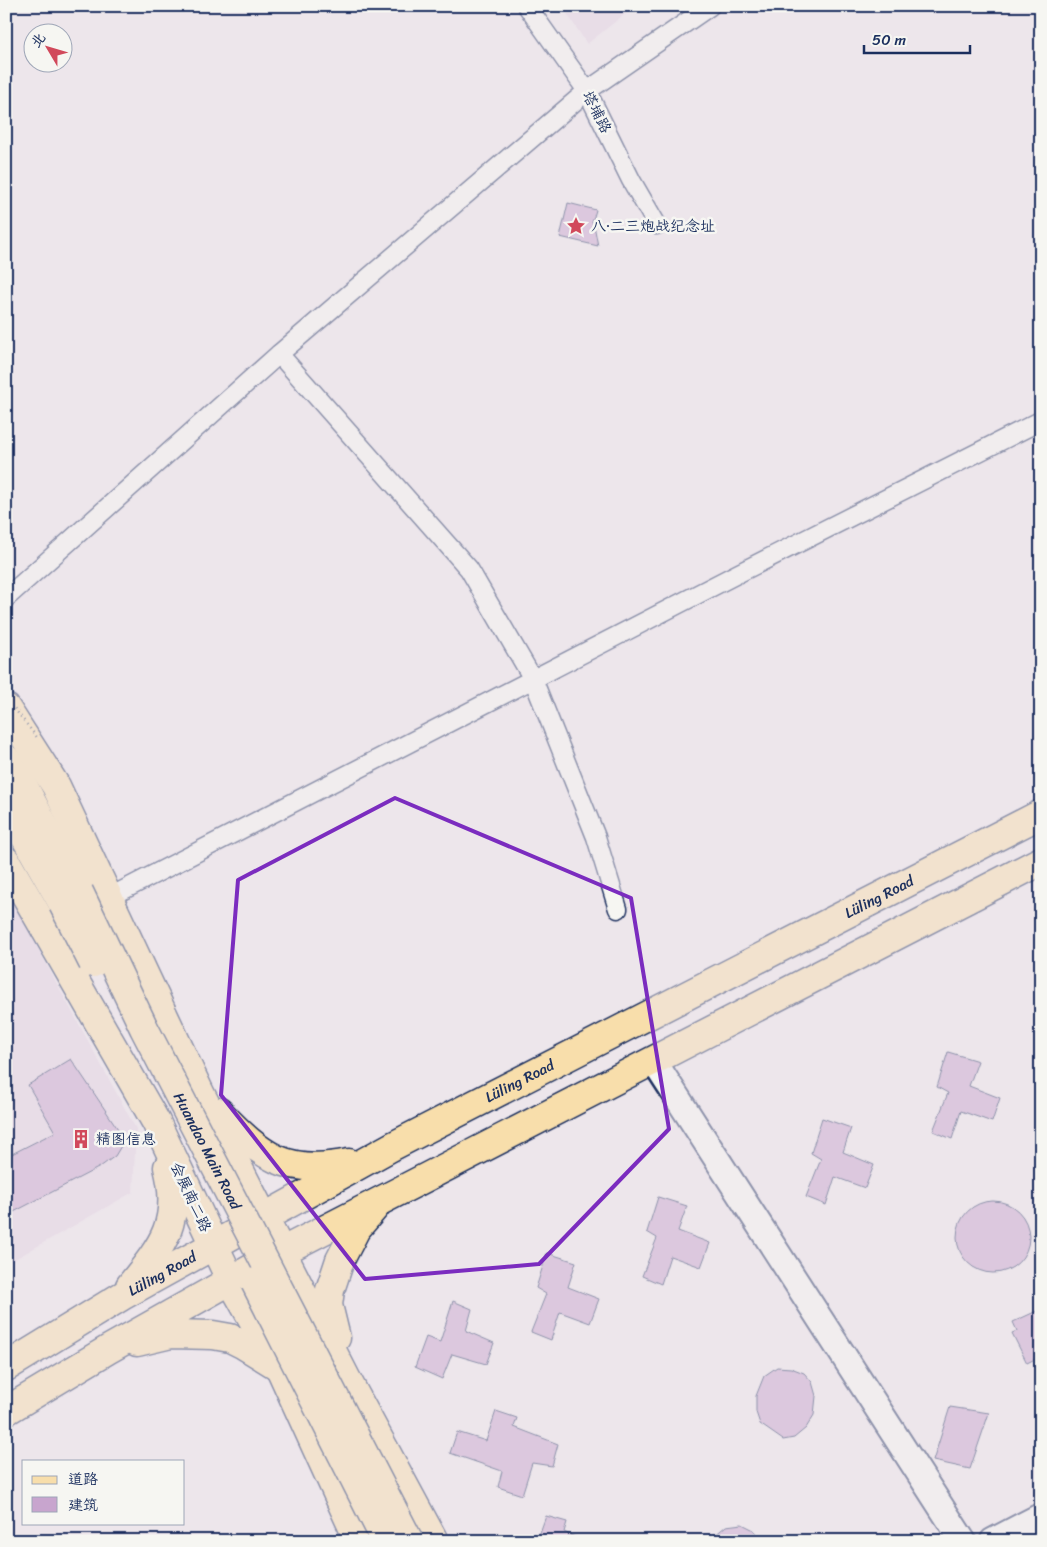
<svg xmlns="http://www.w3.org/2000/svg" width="1047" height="1547" font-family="Sriracha,'LXGW WenKai TC',sans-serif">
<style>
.built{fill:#e2d2e2}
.building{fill:#c8a5ce;stroke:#1b2f5e}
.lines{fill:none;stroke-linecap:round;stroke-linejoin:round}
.street-casing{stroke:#1b2f5e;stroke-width:21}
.secondary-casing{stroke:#1b2f5e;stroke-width:29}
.primary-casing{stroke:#1b2f5e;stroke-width:31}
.highway-casing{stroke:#1b2f5e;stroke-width:31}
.street{stroke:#f6f6f2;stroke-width:18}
.secondary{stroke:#f6f6f2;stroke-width:25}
.primary{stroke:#f8deab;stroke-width:28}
.highway{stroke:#f8deab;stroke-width:28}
.highway-bridge-casing{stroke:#1b2f5e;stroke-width:31;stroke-linecap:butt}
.path-bridge{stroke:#1b2f5e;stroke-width:2.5;stroke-dasharray:1 4;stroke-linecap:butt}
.highway-bridge{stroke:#f8deab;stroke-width:28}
.marked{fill:none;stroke:#7b2cbf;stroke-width:4;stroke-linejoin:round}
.labels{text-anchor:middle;stroke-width:5;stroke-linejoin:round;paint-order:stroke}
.street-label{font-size:15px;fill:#1b2f5e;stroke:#f6f6f2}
.poi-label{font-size:15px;fill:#1b2f5e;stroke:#f6f6f2;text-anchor:start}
</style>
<rect width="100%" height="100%" fill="#ede6eb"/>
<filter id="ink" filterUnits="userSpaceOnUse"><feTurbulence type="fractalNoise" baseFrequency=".02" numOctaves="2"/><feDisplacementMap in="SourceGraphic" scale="10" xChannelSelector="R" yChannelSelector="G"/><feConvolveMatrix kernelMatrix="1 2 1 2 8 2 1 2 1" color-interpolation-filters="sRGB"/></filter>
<g filter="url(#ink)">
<g class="built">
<path d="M 562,6 L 635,6 L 587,44 Z"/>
<path d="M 6,890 L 136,1129 L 133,1192 L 6,1264 Z"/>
</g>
<g class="building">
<path d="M 568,203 L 596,210 L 592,223 L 594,225 L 598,246 L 560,237 Z"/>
<path d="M 948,1052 L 978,1061 L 969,1086 L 1000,1098 L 992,1122 L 961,1111 L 952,1139 L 933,1131 L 948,1093 L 937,1087 Z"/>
<path d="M 71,1059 L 120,1132 L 121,1146 L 115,1156 L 100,1167 L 6,1216 L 6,1157 L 55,1132 L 28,1085 Z"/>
<path d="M 822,1118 L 851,1128 L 843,1152 L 874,1165 L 865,1188 L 835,1177 L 826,1205 L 806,1197 L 821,1159 L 811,1153 Z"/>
<path d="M 658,1197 L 687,1206 L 678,1231 L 710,1243 L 701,1267 L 670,1256 L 661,1284 L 642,1276 L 657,1238 L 647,1232 Z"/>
<circle cx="993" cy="1237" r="36"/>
<path d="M 547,1253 L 576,1262 L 568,1287 L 599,1299 L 590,1323 L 560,1312 L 551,1340 L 531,1332 L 546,1294 L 536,1288 Z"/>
<path d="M 453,1301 L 472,1309 L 466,1331 L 494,1343 L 486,1364 L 452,1354 L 442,1379 L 415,1367 L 426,1337 L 440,1342 Z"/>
<path d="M 1041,1309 L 1041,1356 L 1027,1363 L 1012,1333 L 1017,1331 L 1013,1322 Z"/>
<path d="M 777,1367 L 791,1368 L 804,1373 L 812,1382 L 816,1396 L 814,1415 L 806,1428 L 794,1438 L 783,1440 L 760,1424 L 756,1412 L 756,1396 L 764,1376 Z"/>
<path d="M 950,1407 L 989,1413 L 970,1469 L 933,1461 Z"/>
<path d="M 496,1411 L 517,1418 L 514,1427 L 558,1444 L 552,1466 L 532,1463 L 522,1495 L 498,1487 L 502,1471 L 450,1453 L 457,1432 L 486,1441 Z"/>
<path d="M 546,1516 L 567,1522 L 564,1532 L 584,1541 L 537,1541 Z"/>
<path d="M 742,1524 L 754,1530 L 760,1541 L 708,1541 L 726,1526 Z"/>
</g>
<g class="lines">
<g class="street-casing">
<g id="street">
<path d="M 527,6 L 587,91 L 631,180 L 657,225"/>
<path d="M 279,354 L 469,569 L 533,679 L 596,837 L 618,909"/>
<path d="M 6,598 L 279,354 L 587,91 L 710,6"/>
<path d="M 108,898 L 735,575 L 1040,421"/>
</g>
</g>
<g class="secondary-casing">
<g id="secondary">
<path d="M 653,1060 L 963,1541"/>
<path d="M 993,1541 L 1041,1516"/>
</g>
</g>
<g class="primary-casing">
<g id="primary">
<path d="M 6,708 L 56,786 L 200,1093 L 346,1378 L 434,1541"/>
<path d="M 6,861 L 156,1122 L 230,1279 L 280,1368 L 359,1541"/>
<path d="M 219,1112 C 261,1156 286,1176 349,1163"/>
<path d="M 130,1286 C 163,1245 182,1222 168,1167"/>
<path d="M 336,1338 L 328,1305 L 330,1290 L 340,1260 L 356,1229 L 375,1207"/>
<path d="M 137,1342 L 171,1334 L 213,1335 L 230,1338 L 244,1345 L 278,1366"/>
<path id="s1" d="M 6,1367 L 122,1296 L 393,1146 L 1041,814"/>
<path d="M 6,1411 L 109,1349 L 281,1252 L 1041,861"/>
</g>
</g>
<g class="highway-casing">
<g id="highway">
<path d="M 6,759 L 22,783 L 79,892"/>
<path d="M 6,803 L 63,904"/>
</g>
</g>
<use href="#street" class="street"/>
<use href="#secondary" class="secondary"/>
<use href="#primary" class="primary"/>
<use href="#highway" class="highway"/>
<g class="highway-bridge-casing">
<g id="highway-bridge">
<path id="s2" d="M 79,892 L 144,1028 L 409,1541"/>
<path d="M 63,904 L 93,963"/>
<path d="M 255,1282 L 386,1541"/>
</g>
</g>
<path class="path-bridge" d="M 6,713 L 14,708 L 39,740"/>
<use href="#highway-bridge" class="highway-bridge"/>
</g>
</g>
<path d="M0 0H1047V1547H0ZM 395,798 L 631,898 L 669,1129 L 539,1264 L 365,1279 L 221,1095 L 238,880 Z" fill="#ede6eb" fill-opacity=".55" fill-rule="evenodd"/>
<path class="marked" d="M 395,798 L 631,898 L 669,1129 L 539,1264 L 365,1279 L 221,1095 L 238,880 Z"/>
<defs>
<g id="sight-bare" transform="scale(1.5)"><path d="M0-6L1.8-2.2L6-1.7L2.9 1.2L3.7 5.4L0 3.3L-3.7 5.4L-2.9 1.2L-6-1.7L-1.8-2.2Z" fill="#d1495b" stroke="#f6f6f2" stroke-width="2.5" paint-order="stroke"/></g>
<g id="building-bare" transform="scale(1.5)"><path d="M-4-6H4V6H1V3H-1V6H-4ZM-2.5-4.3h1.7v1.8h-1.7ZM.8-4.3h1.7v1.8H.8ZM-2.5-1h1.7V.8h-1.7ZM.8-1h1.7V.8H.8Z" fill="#d1495b" stroke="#f6f6f2" stroke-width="2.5" paint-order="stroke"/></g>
</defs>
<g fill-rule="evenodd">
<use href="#sight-bare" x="576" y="226"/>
<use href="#building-bare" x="81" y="1139"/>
</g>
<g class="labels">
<g class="street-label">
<text transform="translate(597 112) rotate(63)" y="5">塔埔路</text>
<text dy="5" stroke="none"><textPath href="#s1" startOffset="992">Lüling Road</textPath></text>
<text dy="5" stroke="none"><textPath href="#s1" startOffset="588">Lüling Road</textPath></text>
<text dy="5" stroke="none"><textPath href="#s2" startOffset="289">Huandao Main Road</textPath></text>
<text transform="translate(191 1197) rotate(65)" y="5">会展南二路</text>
<text dy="5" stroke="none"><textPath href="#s1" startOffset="182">Lüling Road</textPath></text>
</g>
<g class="poi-label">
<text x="591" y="231">八·二三炮战纪念址</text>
<text x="96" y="1144">精图信息</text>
</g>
</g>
<rect width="1047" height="1547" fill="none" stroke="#f6f6f2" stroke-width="25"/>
<rect x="12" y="12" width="1022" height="1522" fill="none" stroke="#1b2f5e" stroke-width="2" filter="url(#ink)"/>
<rect x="22" y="1460" width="162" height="65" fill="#f6f6f2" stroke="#9ea6b7"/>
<rect x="32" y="1476" width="25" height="8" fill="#f8deab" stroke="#9ea6b7"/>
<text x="68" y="1484" font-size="15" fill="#1b2f5e">道路</text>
<rect x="32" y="1497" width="25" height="15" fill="#c8a5ce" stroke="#9ea6b7"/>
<text x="68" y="1510" font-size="15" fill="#1b2f5e">建筑</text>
<g transform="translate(48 48) rotate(308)"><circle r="24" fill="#f6f6f2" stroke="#9ea6b7"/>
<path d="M0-4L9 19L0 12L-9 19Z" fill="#d1495b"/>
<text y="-8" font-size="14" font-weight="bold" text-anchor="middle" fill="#1b2f5e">北</text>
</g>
<path d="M864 45v8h106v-8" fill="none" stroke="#1b2f5e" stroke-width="2.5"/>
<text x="872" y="45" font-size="15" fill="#1b2f5e" stroke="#f6f6f2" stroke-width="4" paint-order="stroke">50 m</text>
</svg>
